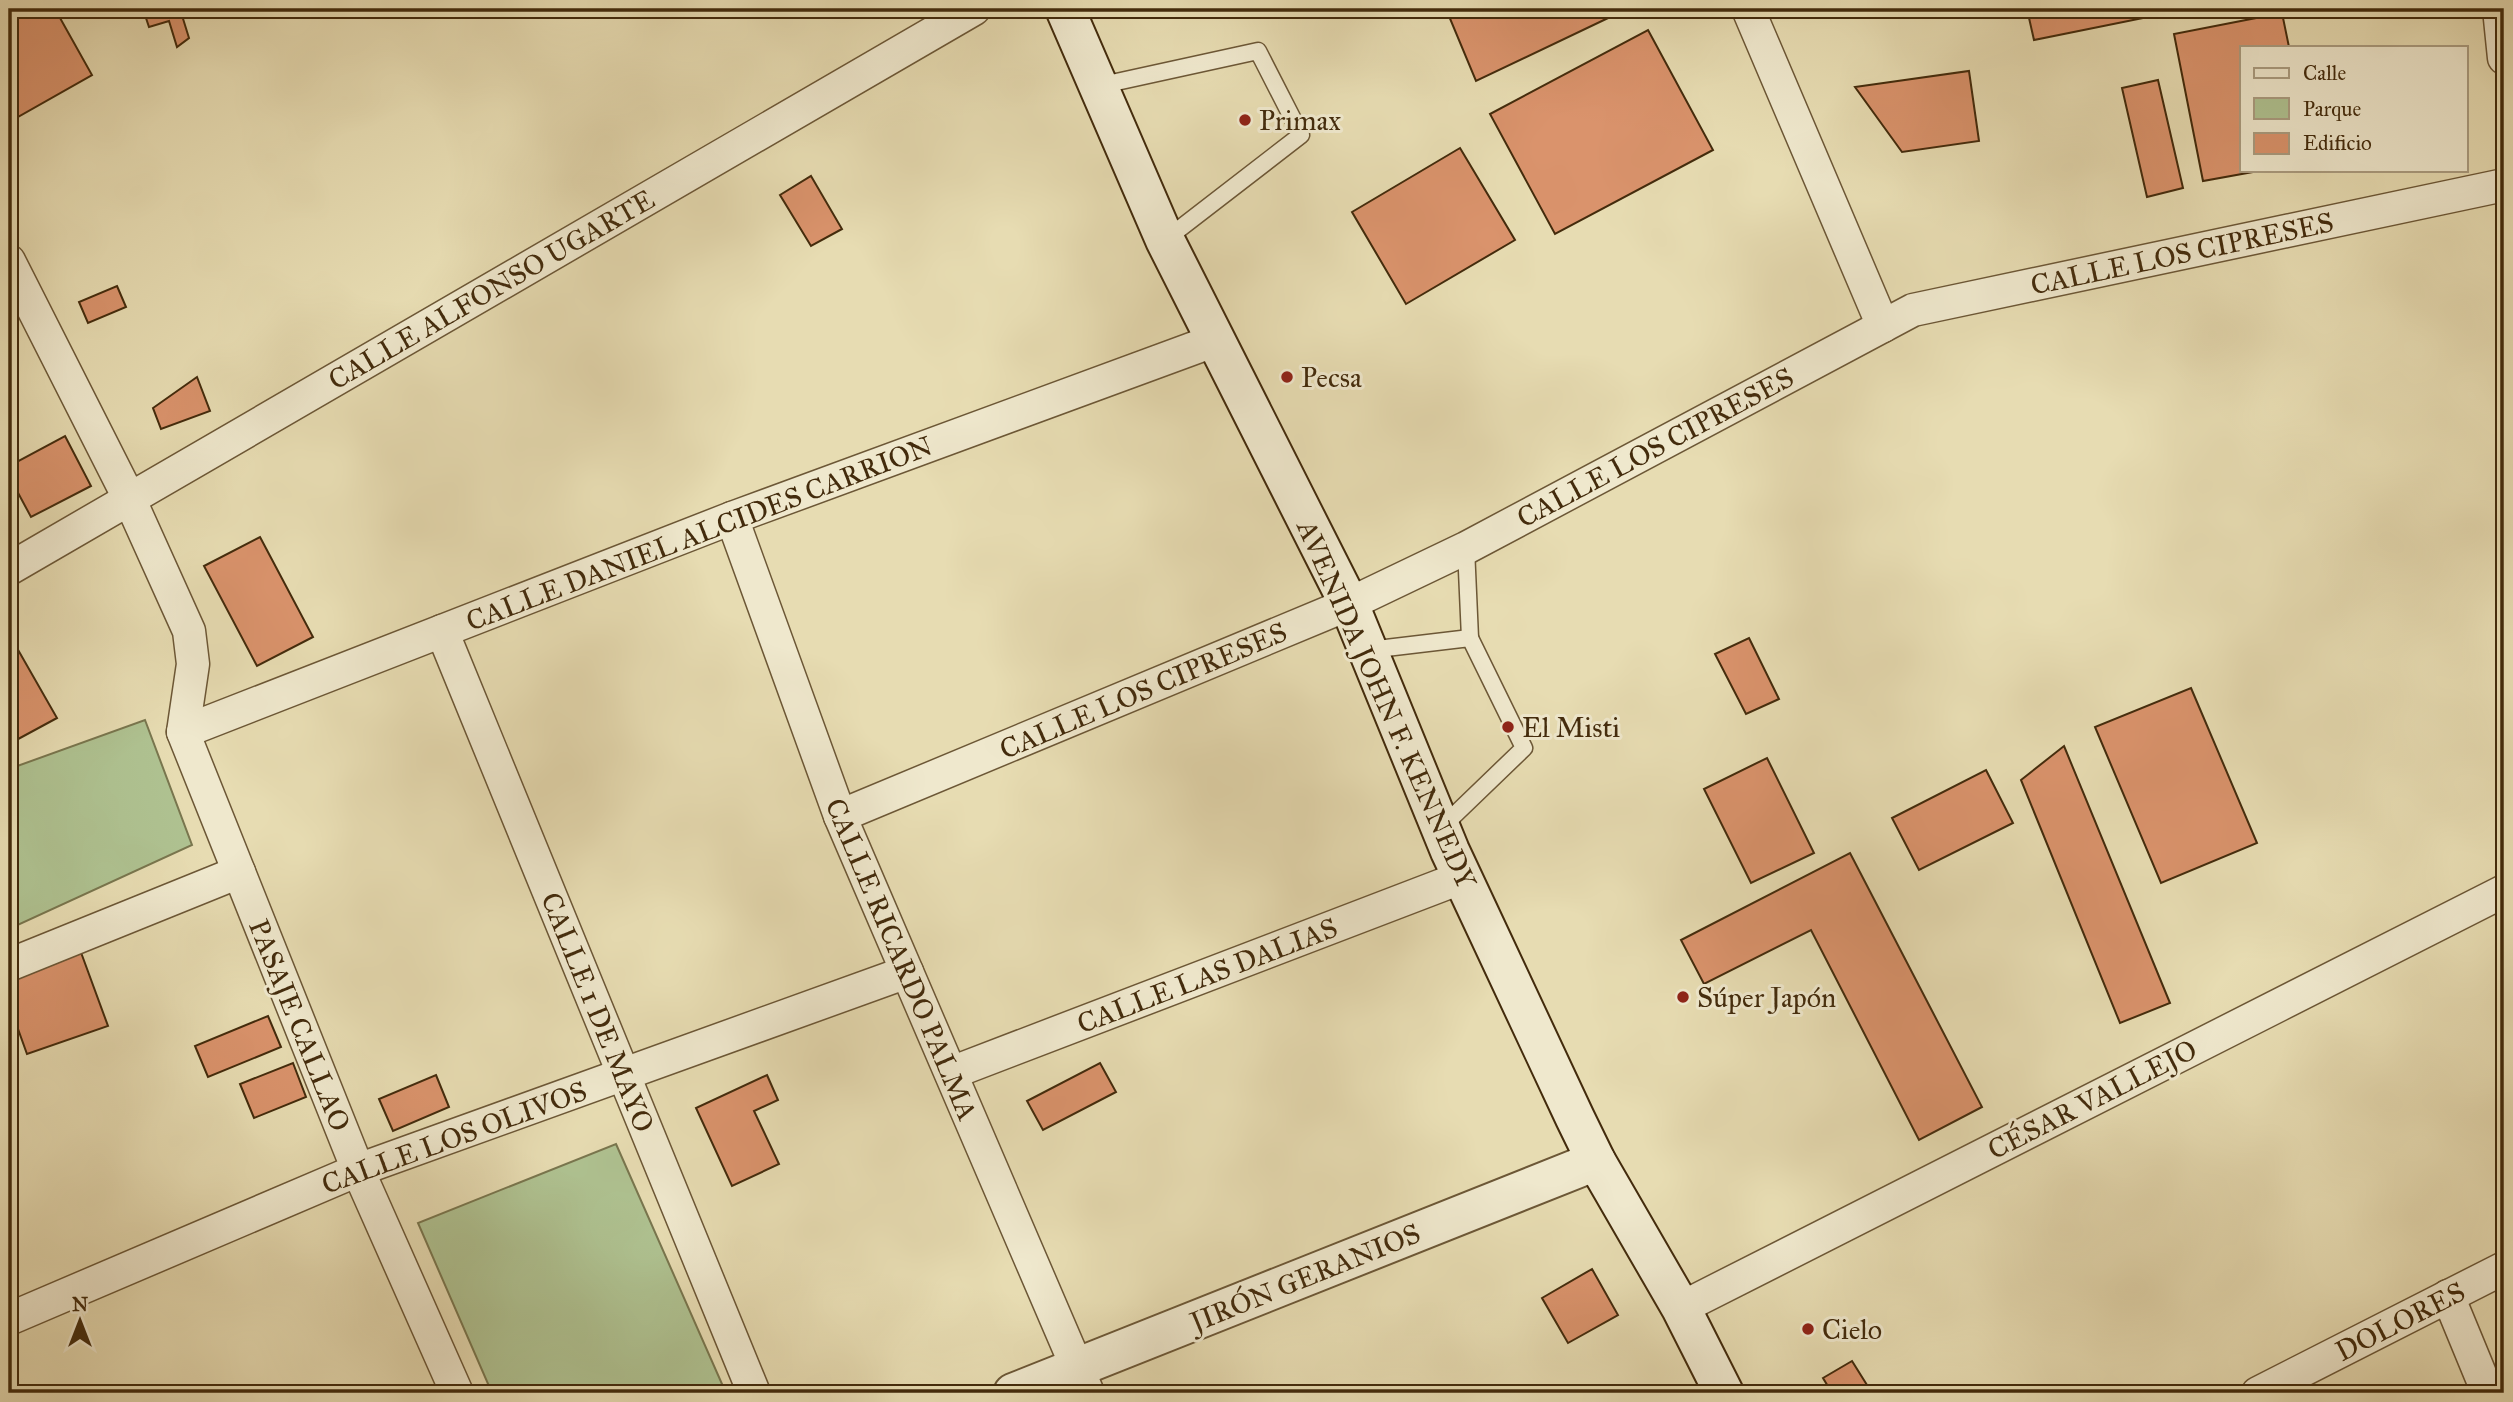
<svg xmlns="http://www.w3.org/2000/svg" width="2513" height="1402" font-family="'IM FELL Great Primer',serif">
<style>
.green{fill:#afc291;stroke:#79764e;stroke-width:2}
.building{fill:#da936c;stroke:#432b0c;stroke-width:2}
.lines{fill:none;stroke-linecap:round;stroke-linejoin:round}
.service-casing{stroke:#6c5736;stroke-width:19}
.minor-casing{stroke:#6c5736;stroke-width:35}
.tertiary-casing{stroke:#6c5736;stroke-width:42}
.secondary-casing{stroke:#432b0c;stroke-width:42}
.service{stroke:#efe8cd;stroke-width:16}
.minor{stroke:#efe8cd;stroke-width:32}
.tertiary{stroke:#efe8cd;stroke-width:38}
.secondary{stroke:#efe8cd;stroke-width:38}
.poi-dot{fill:#8f2418;stroke:#efe8cd;stroke-width:2.5}
.labels{text-anchor:middle;stroke-width:6;stroke-linejoin:round;paint-order:stroke}
.poi-label{font-size:28px;fill:#432b0c;stroke:#efe8cd;text-anchor:start}
.street-label{font-size:28px;fill:#432b0c;stroke:#efe8cd}
</style>
<rect width="100%" height="100%" fill="#e7dcb2"/>
<filter id="stains"><feTurbulence type="fractalNoise" baseFrequency=".00286" numOctaves="4"/><feColorMatrix values="0 0 0 0 .2 0 0 0 0 .09 0 0 0 0 .02 0 0 0 .5 -.17"/></filter>
<radialGradient id="worn" r=".72"><stop offset=".6" stop-color="#630" stop-opacity="0"/><stop offset="1" stop-color="#630" stop-opacity=".3"/></radialGradient>
<g class="green">
<path d="M 145,720 L 192,845 L 9,929 L 9,769 Z"/>
<path d="M 616,1144 L 726,1393 L 492,1393 L 418,1223 Z"/>
</g>
<g class="building">
<path d="M 9,9 L 55,9 L 92,75 L 9,122 Z"/>
<path d="M 143,9 L 180,9 L 189,38 L 177,47 L 169,21 L 149,27 Z"/>
<path d="M 1446,9 L 1627,9 L 1476,81 Z"/>
<path d="M 2027,9 L 2151,9 L 2153,16 L 2034,40 Z"/>
<path d="M 2282,13 L 2289,47 L 2242,47 L 2242,170 L 2264,170 L 2203,181 L 2174,34 Z"/>
<path d="M 1648,30 L 1713,150 L 1555,234 L 1490,114 Z"/>
<path d="M 1969,71 L 1979,141 L 1902,152 L 1855,87 Z"/>
<path d="M 2158,80 L 2183,188 L 2147,197 L 2122,88 Z"/>
<path d="M 1460,148 L 1515,240 L 1406,304 L 1352,212 Z"/>
<path d="M 811,176 L 842,229 L 811,246 L 780,195 Z"/>
<path d="M 117,286 L 126,307 L 88,323 L 79,302 Z"/>
<path d="M 197,377 L 210,411 L 161,429 L 153,408 Z"/>
<path d="M 65,436 L 91,486 L 31,517 L 9,476 L 9,466 Z"/>
<path d="M 260,537 L 313,637 L 257,666 L 204,566 Z"/>
<path d="M 9,634 L 57,718 L 9,744 Z"/>
<path d="M 1749,638 L 1779,699 L 1746,714 L 1715,654 Z"/>
<path d="M 2191,688 L 2257,843 L 2161,883 L 2095,727 Z"/>
<path d="M 2064,746 L 2170,1003 L 2120,1023 L 2021,780 Z"/>
<path d="M 1767,758 L 1814,853 L 1751,883 L 1704,789 Z"/>
<path d="M 1986,770 L 2013,823 L 1919,870 L 1892,818 Z"/>
<path d="M 1850,853 L 1982,1107 L 1919,1140 L 1811,930 L 1704,984 L 1681,940 Z"/>
<path d="M 79,947 L 108,1026 L 27,1054 L 9,1004 L 9,972 Z"/>
<path d="M 268,1016 L 281,1047 L 208,1077 L 195,1046 Z"/>
<path d="M 293,1063 L 306,1097 L 254,1118 L 240,1084 Z"/>
<path d="M 1100,1063 L 1116,1092 L 1043,1130 L 1027,1101 Z"/>
<path d="M 436,1075 L 449,1107 L 393,1131 L 379,1099 Z"/>
<path d="M 767,1075 L 778,1100 L 754,1111 L 779,1164 L 732,1186 L 696,1108 Z"/>
<path d="M 1592,1269 L 1618,1315 L 1568,1343 L 1542,1298 Z"/>
<path d="M 1852,1361 L 1872,1393 L 1832,1393 L 1823,1378 Z"/>
</g>
<g class="lines">
<g class="service-casing">
<g id="service">
<path d="M 1098,86 L 1258,51 L 1301,135 L 1165,240"/>
<path d="M 1466,548 L 1470,638"/>
<path d="M 1369,650 L 1470,638 L 1524,748 L 1442,827"/>
</g>
</g>
<g class="minor-casing">
<g id="minor">
<path d="M 1748,9 L 1883,326"/>
<path d="M 2499,9 L 2504,58"/>
<path d="M 9,261 L 129,498 L 189,631 L 193,664 L 183,732 L 358,1170 L 457,1393"/>
<path d="M 732,518 L 840,816 L 1088,1393"/>
<path d="M 9,569 L 974,9"/>
<path d="M 442,631 L 754,1393"/>
<path d="M 183,732 L 732,518 L 1216,340"/>
<path d="M 840,816 L 1349,604 L 1466,548 L 1913,310 L 2504,185"/>
<path d="M 9,965 L 239,872"/>
<path d="M 951,1073 L 1463,877"/>
<path d="M 2448,1296 L 2488,1393"/>
<path d="M 1681,1308 L 2504,891"/>
<path d="M 9,1319 L 358,1170 L 907,972"/>
<path d="M 2258,1393 L 2504,1268"/>
</g>
</g>
<g class="tertiary-casing">
<path id="tertiary" d="M 1013,1393 L 1596,1161"/>
</g>
<g class="secondary-casing">
<path id="secondary" d="M 1065,9 L 1165,240 L 1349,604 L 1450,851 L 1575,1118 L 1596,1161 L 1681,1308 L 1724,1393"/>
</g>
<use href="#service" class="service"/>
<use href="#minor" class="minor"/>
<use href="#tertiary" class="tertiary"/>
<use href="#secondary" class="secondary"/>
</g>
<g class="poi-dot">
<circle cx="1245" cy="120" r="7"/>
<circle cx="1287" cy="377" r="7"/>
<circle cx="1508" cy="727" r="7"/>
<circle cx="1683" cy="997" r="7"/>
<circle cx="1808" cy="1329" r="7"/>
</g>
<g class="labels">
<g class="poi-label">
<text x="1259" y="130">Primax</text>
<text x="1301" y="387">Pecsa</text>
<text x="1522" y="737">El Misti</text>
<text x="1697" y="1007">Súper Japón</text>
<text x="1822" y="1339">Cielo</text>
</g>
<g class="street-label">
<text transform="translate(2182 253) rotate(-12)" y="10">CALLE LOS CIPRESES</text>
<text transform="translate(491 289) rotate(-30)" y="10">CALLE ALFONSO UGARTE</text>
<text transform="translate(1655 447) rotate(-28)" y="10">CALLE LOS CIPRESES</text>
<text transform="translate(699 533) rotate(-21)" y="10">CALLE DANIEL ALCIDES CARRION</text>
<text transform="translate(1143 690) rotate(-23)" y="10">CALLE LOS CIPRESES</text>
<text transform="translate(1387 704) rotate(66)" y="10">AVENIDA JOHN F. KENNEDY</text>
<text transform="translate(902 959) rotate(67)" y="10">CALLE RICARDO PALMA</text>
<text transform="translate(1207 975) rotate(-21)" y="10">CALLE LAS DALIAS</text>
<text transform="translate(598 1012) rotate(68)" y="10">CALLE 1 DE MAYO</text>
<text transform="translate(300 1025) rotate(68)" y="10">PASAJE CALLAO</text>
<text transform="translate(2092 1099) rotate(-27)" y="10">CÉSAR VALLEJO</text>
<text transform="translate(454 1137) rotate(-20)" y="10">CALLE LOS OLIVOS</text>
<text transform="translate(1305 1277) rotate(-22)" y="10">JIRÓN GERANIOS</text>
<text transform="translate(2400 1321) rotate(-27)" y="10">DOLORES</text>
</g>
</g>
<rect width="2513" height="1402" fill="none" stroke="#e7dcb2" stroke-width="35"/>
<rect x="10" y="10" width="2492" height="1381" fill="none" stroke="#432b0c" stroke-width="3.5"/>
<rect x="18" y="18" width="2478" height="1367" fill="none" stroke="#432b0c" stroke-width="2"/>
<rect x="2240" y="46" width="228" height="126" fill="#efe8cd" stroke="#aa9c80" stroke-width="2"/>
<rect x="2254" y="68" width="35" height="10" fill="#efe8cd" stroke="#aa9c80" stroke-width="2"/>
<text x="2303" y="80" font-size="21" fill="#432b0c">Calle</text>
<rect x="2254" y="98" width="35" height="21" fill="#afc291" stroke="#aa9c80" stroke-width="2"/>
<text x="2303" y="116" font-size="21" fill="#432b0c">Parque</text>
<rect x="2254" y="133" width="35" height="21" fill="#da936c" stroke="#aa9c80" stroke-width="2"/>
<text x="2303" y="150" font-size="21" fill="#432b0c">Edificio</text>
<g transform="translate(80 1321)" stroke="#efe8cd" stroke-width="5" paint-order="stroke">
<path d="M0-5L12 26L0 18L-12 26Z" fill="#432b0c"/>
<text y="-10" font-size="19" font-weight="bold" text-anchor="middle" fill="#432b0c">N</text>
</g>
<rect width="100%" height="100%" filter="url(#stains)"/>
<rect width="100%" height="100%" fill="url(#worn)"/>
</svg>
